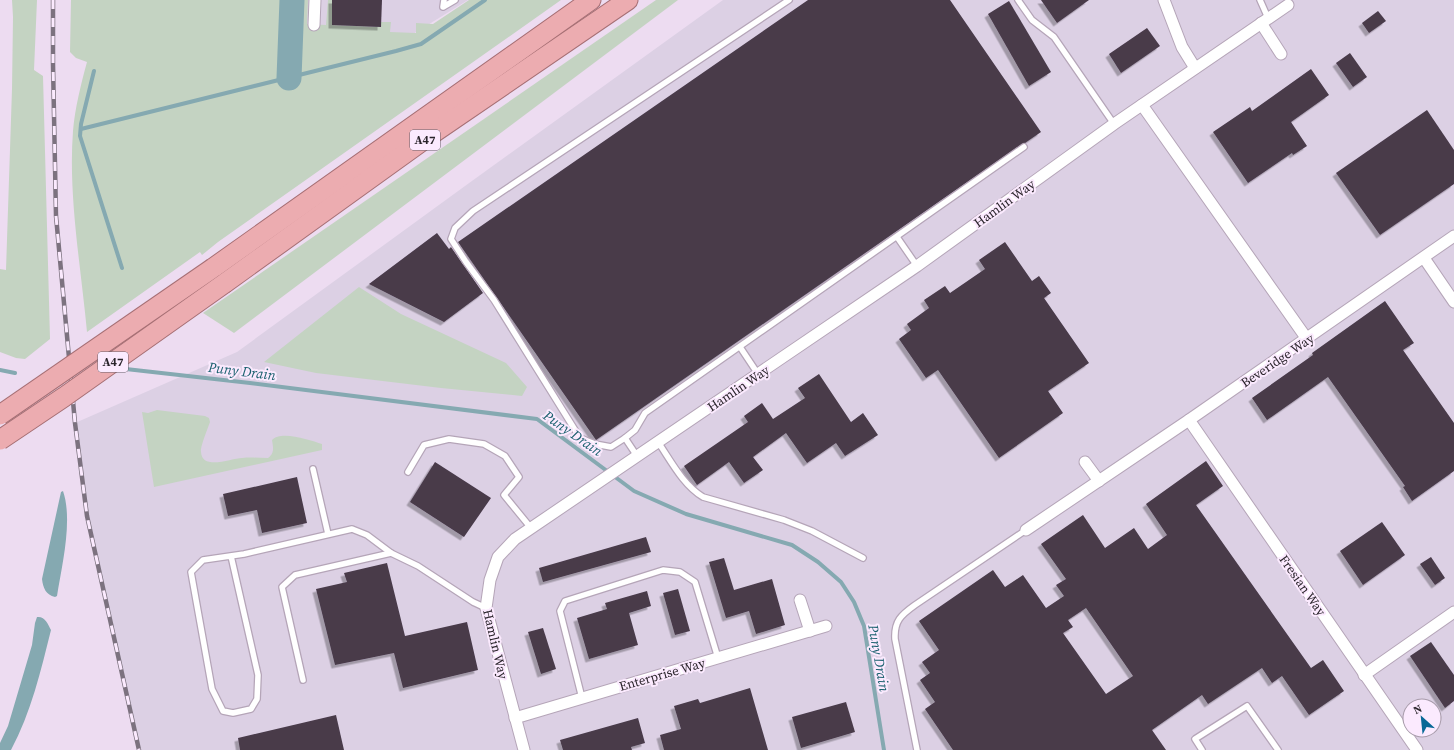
<svg xmlns="http://www.w3.org/2000/svg" width="1454" height="750" font-family="'Source Serif 4',serif">
<style>
.industrial{fill:#dcd0e4;fill-rule:evenodd}
.green{fill:#c4d3c2}
.water{fill:#85a9b1}
.lines{fill:none;stroke-linecap:round;stroke-linejoin:round}
.stream{stroke:#85a9b1;stroke-width:4}
.river{stroke:#85a9b1;stroke-width:25}
.building{fill:#483a4a;fill-rule:evenodd;filter:url(#shadow)}
.service-casing{stroke:#b5a5b8;stroke-width:8}
.minor-casing{stroke:#b5a5b8;stroke-width:13}
.trunk-casing{stroke:#a66f74;stroke-width:21}
.service{stroke:#fff;stroke-width:5.5}
.minor{stroke:#fff;stroke-width:11}
.trunk{stroke:#ecacb0;stroke-width:19}
.rail-casing{stroke:#7c727f;stroke-width:4.5}
.rail{stroke:#fbeafe;stroke-width:3;stroke-dasharray:9;stroke-linecap:butt}
.trunk-bridge-casing{stroke:#a66f74;stroke-width:21;stroke-linecap:butt}
.trunk-bridge{stroke:#ecacb0;stroke-width:19}
.labels{text-anchor:middle;stroke-width:4;stroke-linejoin:round;paint-order:stroke}
.shield{fill:#fbeafe;stroke:#695f6a;stroke-width:1}
.shield-label{font-size:12px;font-weight:bold;fill:#2a242b}
.street-label{font-size:13px;fill:#2a242b;stroke:#fbeafe}
.water-label{font-size:14px;font-style:italic;fill:#1b616f;stroke:#fbeafe}
</style>
<defs>
<filter id="shadow"><feDropShadow dx="-3.5" dy="3.5" stdDeviation="0" flood-color="#0004"/></filter>
</defs>
<rect width="100%" height="100%" fill="#eddcf1"/>
<g class="industrial">
<path d="M 306,0 L 468,0 L 405,39 L 300,60 Z"/>
<path d="M 723,0 L 1454,0 L 1454,750 L 139,750 L 87,516 L 75,423 L 237,352 L 465,186 ZM 1410,706 L 1434,706 L 1434,730 L 1410,730 Z"/>
</g>
<g class="green">
<path d="M 12,0 L 37,0 L 34,70 L 43,76 L 50,339 L 25,359 L 16,358 L 0,352 L 0,269 L 6,270 L 12,89 L 13,17 Z"/>
<path d="M 71,0 L 308,0 L 307,24 L 326,25 L 328,0 L 332,0 L 332,25 L 381,27 L 381,22 L 391,22 L 390,32 L 416,33 L 416,23 L 433,24 L 469,0 L 561,0 L 218,242 L 202,255 L 200,252 L 87,332 C 81,267 68,196 73,131 C 75,108 81,84 87,62 L 76,58 L 70,52 Z"/>
<path d="M 656,0 L 678,0 L 234,333 L 203,313 Z"/>
<path d="M 359,287 L 401,314 L 506,363 L 527,387 L 522,396 L 441,388 L 316,373 L 264,362 Z"/>
<path d="M 157,410 L 205,416 L 209,418 L 210,422 C 208,428 200,447 201,452 C 202,471 232,458 242,458 C 251,457 259,458 268,458 C 275,453 273,447 272,440 C 281,430 310,440 322,444 L 322,450 L 154,487 L 142,412 L 148,413 Z"/>
</g>
<g class="water">
<path d="M 63,491 C 73,520 62,565 57,596 L 55,597 C 46,595 43,588 42,579 L 61,492 Z"/>
<path d="M 37,617 C 45,616 48,624 51,630 C 41,670 31,713 11,750 L 0,750 L 0,743 L 8,726 L 32,645 L 35,623 Z"/>
</g>
<g class="lines">
<g class="stream">
<path d="M 94,71 L 81,124 L 80,136 L 122,268"/>
<path d="M 81,129 L 396,51 L 421,44 L 485,0"/>
<path d="M 117,368 L 250,383 L 537,419 L 634,491 L 686,514 L 792,545 L 818,562 L 841,582 L 854,602 L 864,626 L 884,750"/>
<path d="M 0,370 L 15,373"/>
</g>
<path class="river" d="M 289,78 L 292,0"/>
</g>
<g class="building">
<path d="M 332,0 L 382,0 L 381,27 L 332,25 Z"/>
<path d="M 808,0 L 950,0 L 1041,132 L 1025,143 L 1022,144 L 596,440 L 458,242 Z"/>
<path d="M 1041,0 L 1089,0 L 1057,23 Z"/>
<path d="M 1009,1 L 1051,72 L 1029,86 L 988,14 Z"/>
<path d="M 1378,11 L 1386,21 L 1369,33 L 1362,23 Z"/>
<path d="M 1147,28 L 1160,46 L 1121,73 L 1109,54 Z"/>
<path d="M 1350,53 L 1367,77 L 1353,87 L 1336,63 Z"/>
<path d="M 1311,69 L 1329,95 L 1291,122 L 1307,146 L 1293,155 L 1292,153 L 1248,183 L 1213,132 L 1250,107 L 1252,111 Z"/>
<path d="M 1427,110 L 1454,150 L 1454,184 L 1380,235 L 1336,173 Z"/>
<path d="M 437,233 L 449,249 L 451,247 L 483,293 L 444,322 L 369,284 Z"/>
<path d="M 1005,242 L 1032,281 L 1039,276 L 1051,293 L 1044,298 L 1089,363 L 1048,391 L 1063,413 L 999,458 L 938,370 L 926,378 L 899,339 L 911,330 L 907,324 L 929,308 L 924,300 L 945,286 L 950,293 L 985,269 L 979,260 Z"/>
<path d="M 1385,301 L 1414,343 L 1403,350 L 1454,423 L 1454,471 L 1412,501 L 1403,487 L 1405,486 L 1328,377 L 1267,420 L 1252,398 L 1313,355 L 1312,353 Z"/>
<path d="M 819,374 L 851,422 L 863,413 L 878,435 L 845,456 L 836,443 L 807,463 L 786,433 L 753,457 L 763,470 L 744,483 L 729,462 L 697,485 L 684,466 L 748,422 L 744,416 L 762,403 L 773,419 L 805,398 L 798,388 Z"/>
<path d="M 1206,461 L 1223,486 L 1196,505 L 1311,668 L 1323,660 L 1344,691 L 1309,715 L 1282,676 L 1272,683 L 1262,668 L 1208,704 L 1202,695 L 1152,730 L 1166,750 L 953,750 L 925,709 L 935,702 L 920,680 L 930,673 L 922,662 L 939,650 L 919,621 L 993,570 L 1005,587 L 1023,575 L 1046,608 L 1064,596 L 1056,585 L 1066,579 L 1041,544 L 1083,515 L 1105,548 L 1134,528 L 1148,549 L 1167,535 L 1146,504 ZM 1086,608 L 1133,676 L 1106,694 L 1063,633 L 1073,627 L 1068,620 Z"/>
<path d="M 435,462 L 491,498 L 464,537 L 410,502 Z"/>
<path d="M 297,477 L 307,523 L 262,533 L 257,510 L 228,516 L 223,494 Z"/>
<path d="M 1382,522 L 1405,555 L 1363,585 L 1340,551 Z"/>
<path d="M 646,537 L 651,552 L 543,582 L 539,568 Z"/>
<path d="M 1431,557 L 1445,578 L 1435,585 L 1420,564 Z"/>
<path d="M 724,558 L 734,590 L 772,579 L 785,625 L 756,634 L 749,611 L 726,618 L 709,562 Z"/>
<path d="M 387,563 L 405,636 L 467,622 L 478,670 L 403,688 L 394,653 L 335,665 L 316,589 L 347,582 L 344,573 Z"/>
<path d="M 678,589 L 690,631 L 675,635 L 663,593 Z"/>
<path d="M 647,591 L 651,606 L 629,613 L 638,645 L 589,659 L 577,618 L 607,609 L 605,603 Z"/>
<path d="M 543,628 L 556,669 L 541,674 L 528,632 Z"/>
<path d="M 1431,642 L 1454,675 L 1454,701 L 1445,708 L 1410,656 Z"/>
<path d="M 750,688 L 768,750 L 664,750 L 660,735 L 681,729 L 674,706 L 698,699 L 700,703 Z"/>
<path d="M 846,702 L 855,732 L 801,748 L 792,717 Z"/>
<path d="M 336,715 L 344,750 L 240,750 L 238,738 Z"/>
<path d="M 638,718 L 645,743 L 631,747 L 632,750 L 563,750 L 560,740 Z"/>
</g>
<g class="lines">
<g class="service-casing">
<g id="service">
<path d="M 444,0 L 443,7 L 455,0"/>
<path d="M 1018,0 L 1032,20 L 1054,37 L 1114,124"/>
<path d="M 1260,0 L 1268,18"/>
<path d="M 897,237 L 917,266"/>
<path d="M 740,347 L 758,374"/>
<path d="M 625,438 L 635,430 L 645,413 L 1024,147"/>
<path d="M 658,442 C 671,461 683,485 703,497 L 784,520 L 812,531 L 863,558"/>
<path d="M 637,456 L 625,438 L 611,447 L 595,444 L 580,438 L 494,300 L 466,262 L 451,239 L 455,228 L 473,211 L 789,0"/>
<path d="M 313,469 L 328,534"/>
<path d="M 408,472 L 424,445 L 449,439 L 484,444 L 505,456 L 519,477 L 504,495 L 531,528"/>
<path d="M 231,556 L 258,675 L 257,699 L 251,709 L 233,713 L 223,711 L 212,689 L 191,572 L 203,560 L 244,554 L 352,529 L 367,535 L 391,553 L 418,566 L 473,602 L 486,608"/>
<path d="M 303,680 L 282,587 L 295,575 L 391,553"/>
<path d="M 582,698 L 560,611 L 565,601 L 663,570 L 680,572 L 695,582 L 718,658"/>
<path d="M 917,750 L 895,639 C 894,621 901,615 915,605 L 1026,530"/>
<path d="M 1202,750 L 1195,739 L 1247,706 L 1278,750"/>
</g>
</g>
<g class="minor-casing">
<g id="minor">
<path d="M 1164,0 L 1182,47 L 1195,68"/>
<path d="M 1261,23 L 1281,54"/>
<path d="M 314,25 L 315,0"/>
<path d="M 1142,105 L 1307,339"/>
<path d="M 1424,258 L 1454,302"/>
<path d="M 1189,420 L 1417,750"/>
<path d="M 1085,462 L 1099,481"/>
<path d="M 1026,530 L 1189,420 L 1454,236"/>
<path d="M 800,600 L 810,631"/>
<path d="M 1364,675 L 1454,612"/>
<path d="M 515,718 L 826,626"/>
<path d="M 524,750 L 486,608 L 490,580 L 498,557 L 515,539 L 917,266 L 1114,124 L 1288,5"/>
</g>
</g>
<g class="trunk-casing">
<g id="trunk">
<path d="M 213,268 L 591,0"/>
<path d="M 225,283 L 432,134 L 628,0"/>
</g>
</g>
<use href="#service" class="service"/>
<use href="#minor" class="minor"/>
<use href="#trunk" class="trunk"/>
<g class="rail-casing">
<path id="rail" d="M 53,0 L 53,64 L 56,216 L 75,423 L 87,516 L 139,750"/>
</g>
<use href="#rail" class="rail"/>
<g class="trunk-bridge-casing">
<g id="trunk-bridge">
<path d="M 0,415 L 213,268"/>
<path d="M 0,440 L 64,397 L 225,283"/>
</g>
</g>
<use href="#trunk-bridge" class="trunk-bridge"/>
</g>
<g class="labels">
<g class="shield">
<rect x="410" y="130" width="30" height="20" rx="3"/>
<rect x="98" y="352" width="30" height="20" rx="3"/>
</g>
<g class="shield-label">
<text x="425" y="144">A47</text>
<text x="113" y="366">A47</text>
</g>
<g class="street-label">
<text transform="translate(1004 203) rotate(-36)" y="5">Hamlin Way</text>
<text transform="translate(1277 360) rotate(-34)" y="5">Beveridge Way</text>
<text transform="translate(738 388) rotate(-34)" y="5">Hamlin Way</text>
<text transform="translate(1303 585) rotate(55)" y="5">Fresian Way</text>
<text transform="translate(496 644) rotate(77)" y="5">Hamlin Way</text>
<text transform="translate(662 674) rotate(-16)" y="5">Enterprise Way</text>
</g>
<g class="water-label">
<text transform="translate(242 371) rotate(7)" y="5">Puny Drain</text>
<text transform="translate(573 433) rotate(35)" y="5">Puny Drain</text>
<text transform="translate(879 658) rotate(80)" y="5">Puny Drain</text>
</g>
</g>
<g transform="translate(1422 718) rotate(333)"><circle r="19" fill="#fbeafe" stroke="#a79baa"/>
<path d="M0-3L7 15L0 10L-7 15Z" fill="#086897"/>
<text y="-6" font-size="11" font-weight="bold" text-anchor="middle" fill="#2a242b">N</text>
</g>
</svg>
